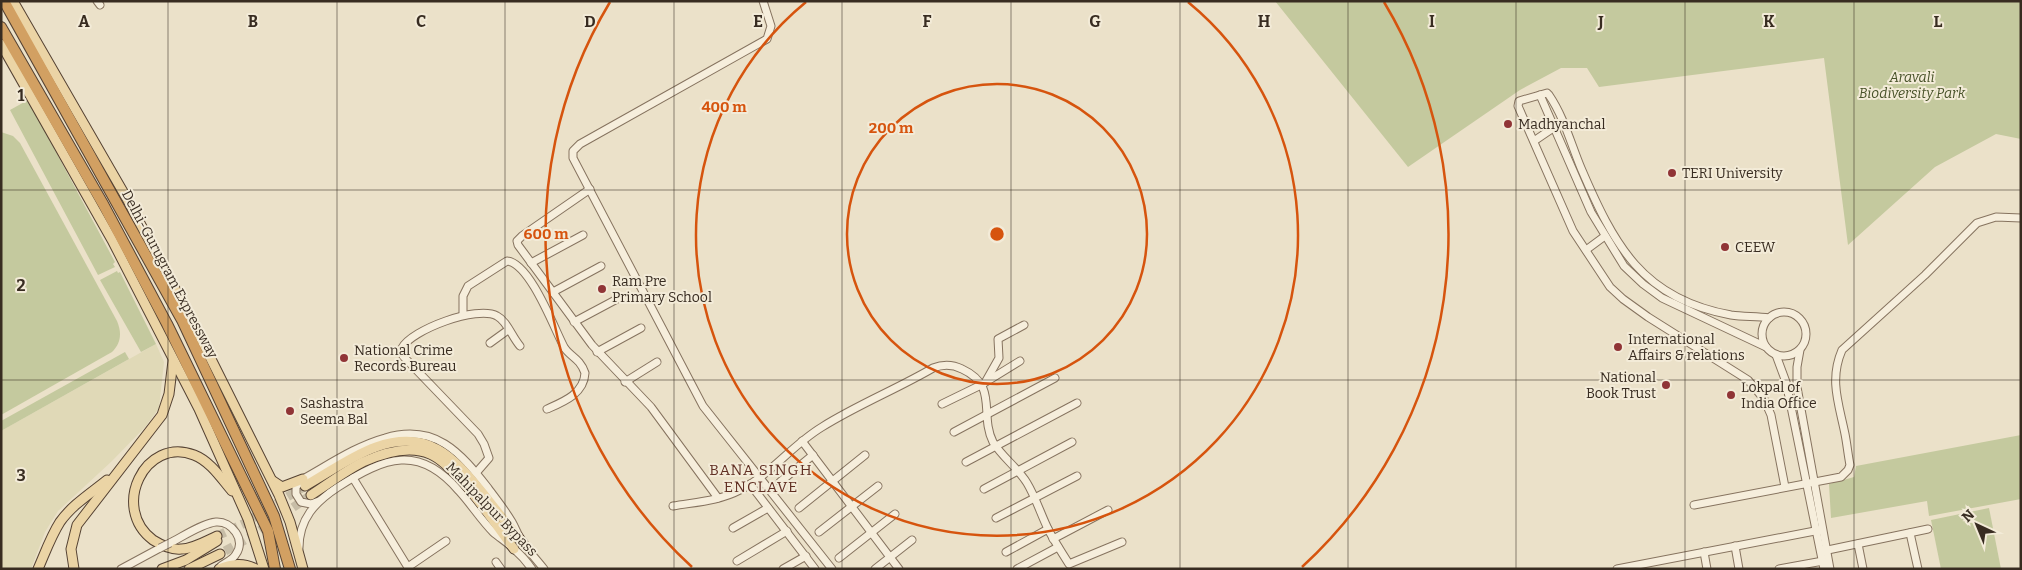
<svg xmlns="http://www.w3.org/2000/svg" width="2022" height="570" font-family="Bitter,serif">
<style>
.farmland{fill:#e0d9b7}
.green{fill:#c4c99e}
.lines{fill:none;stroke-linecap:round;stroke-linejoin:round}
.major-tunnel{stroke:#c7bda7;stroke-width:9;stroke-dasharray:9 4.5;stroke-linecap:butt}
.minor-casing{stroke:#86735f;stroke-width:9}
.major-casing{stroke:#554233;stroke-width:11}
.highway-casing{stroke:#554233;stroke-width:12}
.minor{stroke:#f6eedc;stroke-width:7}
.major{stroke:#ebd4a5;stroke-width:9}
.highway{stroke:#d2a062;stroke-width:10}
.minor-bridge-casing{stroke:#86735f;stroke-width:9;stroke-linecap:butt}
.minor-bridge{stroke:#f6eedc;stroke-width:7}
.grid{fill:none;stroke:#382c21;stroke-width:1;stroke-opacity:0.55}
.ring{fill:none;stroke:#d6540e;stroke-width:2.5}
.poi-dot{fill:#903436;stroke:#f3ebd8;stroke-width:2}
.labels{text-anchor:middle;stroke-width:4;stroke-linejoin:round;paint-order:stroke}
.park-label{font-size:14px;font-style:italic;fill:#49532a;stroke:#f3ebd8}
.poi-label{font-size:14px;fill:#382c21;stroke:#f3ebd8;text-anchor:start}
.street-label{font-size:14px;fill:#382c21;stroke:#f3ebd8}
.neighbourhood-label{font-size:15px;letter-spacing:1px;fill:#613024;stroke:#f3ebd8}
.grid-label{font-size:16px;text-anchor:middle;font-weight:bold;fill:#382c21;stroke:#f3ebd8;stroke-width:4;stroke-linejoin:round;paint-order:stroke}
.centre{fill:#d6540e;stroke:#f3ebd8;stroke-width:2.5}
.ring-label{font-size:15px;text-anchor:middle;font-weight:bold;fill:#d6540e;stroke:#f3ebd8;stroke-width:4;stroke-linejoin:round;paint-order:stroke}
</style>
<rect width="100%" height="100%" fill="#ebe1c9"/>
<path class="farmland" d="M 156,344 L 164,362 L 159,408 L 146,426 L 112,461 L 58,511 L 45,532 L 31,569 L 1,569 L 1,431 Z"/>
<g class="green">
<path d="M 1275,1 L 2021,1 L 2021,139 L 1996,134 L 1935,167 L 1848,245 L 1824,58 L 1599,87 L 1587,68 L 1561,68 L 1520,90 L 1408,167 Z"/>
<path d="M 28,100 L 115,262 L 113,264 L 115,267 L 98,275 L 10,110 Z"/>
<path d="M 1,132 L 13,136 L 20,143 L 117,321 C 122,333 121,343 112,352 L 1,415 Z"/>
<path d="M 117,271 L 118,273 L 120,272 L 156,344 L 141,352 L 100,280 Z"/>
<path d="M 125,352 L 129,359 L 1,431 L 1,421 Z"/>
<path d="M 2021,435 L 2021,499 L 1929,516 L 1927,501 L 1831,518 L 1829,484 L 1854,477 L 1856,466 Z"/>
<path d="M 1989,508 L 2001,569 L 1941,569 L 1931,520 Z"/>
</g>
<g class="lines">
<g class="major-tunnel">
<path d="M 217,536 L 245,523 L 305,486"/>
<path d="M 225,551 L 252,536 L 311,495"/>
</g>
<g class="minor-casing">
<g id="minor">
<path d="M 97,1 L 100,5"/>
<path d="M 763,1 L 771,26 L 767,39 L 580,144 L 573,151 L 573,158 L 703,406 L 832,569"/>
<path d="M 1540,95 L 1591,212 L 1624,266 L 1643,284 L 1662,298 L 1766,347"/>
<path d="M 1534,141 L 1556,126"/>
<path d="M 590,189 L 522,236 L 517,241 L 518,245 L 592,345 L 651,407 L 718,498"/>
<path d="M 1586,250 L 1605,236"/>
<path d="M 531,263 L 583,235"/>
<path d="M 553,292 L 601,266"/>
<circle cx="1784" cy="334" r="22"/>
<path d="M 463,315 L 463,296 L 468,286 L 507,261 C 530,263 554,328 564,347 C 569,356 580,358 585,373 C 584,394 563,402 547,409"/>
<path d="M 1769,318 C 1757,316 1744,317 1731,315 C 1642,299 1614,245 1581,168 C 1571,144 1564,117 1549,95 L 1547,93 L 1519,101 L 1518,106 L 1573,231 L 1610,287 L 1623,299 L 1648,317 L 1748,380 L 1764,399 L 1771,415 L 1785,487"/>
<path d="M 574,322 L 619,298"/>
<path d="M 490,343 L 508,330"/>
<path d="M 1800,350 L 1797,367 L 1797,387 L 1830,569"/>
<path d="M 597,352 L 641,328"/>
<path d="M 1776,355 L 1786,382 L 1824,569"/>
<path d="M 986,381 L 999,358 L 998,339 L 1024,325"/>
<path d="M 625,382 L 657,362"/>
<path d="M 942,404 L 981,385 L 1020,361"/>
<path d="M 954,432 L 1055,378"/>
<path d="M 802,441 L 899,569"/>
<path d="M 966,462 L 1077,403"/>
<path d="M 476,473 L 489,458 L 484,444 L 478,434 L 403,356 L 402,348 C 411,330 477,305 497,316 C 507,321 512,337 520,346"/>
<path d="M 353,478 L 409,569"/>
<path d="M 780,482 L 813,455"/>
<path d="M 750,484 L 815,569"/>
<path d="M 984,489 L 1072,442"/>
<path d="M 319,501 L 311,504 L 301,502 L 296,494 L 296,487 L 303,479 C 330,464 356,446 385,438 C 435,423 460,452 488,488 C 496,499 505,510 512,522 C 516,529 518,536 523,542 C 529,552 537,560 544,569"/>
<path d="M 1694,505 L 1841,477 L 1848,470 L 1850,465 C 1848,455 1847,444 1845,434 C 1839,404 1829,380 1842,350 L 1925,275 L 1977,223 L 1996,217 L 2021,218"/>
<path d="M 673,506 C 696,502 719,501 740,490 C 770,475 792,445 822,427 C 857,405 897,389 933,368 C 943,364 952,364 962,369 C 999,386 979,414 993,442 C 1002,457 1018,468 1027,483 C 1036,498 1041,515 1049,531 C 1055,542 1062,553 1069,564 L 1122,542"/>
<path d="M 799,508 L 865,455"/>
<path d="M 996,518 L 1077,476"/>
<path d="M 733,528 L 768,508"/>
<path d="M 819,532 L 878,486"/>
<path d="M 1910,533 L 1918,569"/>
<path d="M 1053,539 L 1108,510"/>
<path d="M 170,543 C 182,537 203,523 216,522 C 232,521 246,540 236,554 C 233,560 226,562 221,566"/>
<path d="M 1858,544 L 1863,569"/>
<path d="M 1735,546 L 1739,569"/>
<path d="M 299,548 C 299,519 315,502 338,487 C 385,457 419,444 459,491 C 471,504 481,520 493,532 C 500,538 508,543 514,549 C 521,555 527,562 532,569"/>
<path d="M 1823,551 L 1928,529"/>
<path d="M 1006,552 L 1048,529"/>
<path d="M 1704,552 L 1707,569"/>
<path d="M 839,558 L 895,514"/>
<path d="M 737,561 L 787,531"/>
<path d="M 496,562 L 501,569"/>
<path d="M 408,567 L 446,541"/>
<path d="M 121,569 L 160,548"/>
<path d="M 783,569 L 806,556"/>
<path d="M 875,569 L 912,540"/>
<path d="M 1017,569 L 1058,547"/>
<path d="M 1617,569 L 1820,530"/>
<path d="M 1779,569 L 1823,561"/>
</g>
</g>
<g class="major-casing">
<g id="major">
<path d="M 13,1 L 126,197 L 189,315 L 279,495 L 290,522 L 303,569"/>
<path d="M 1,44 L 112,240 L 199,409 L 248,519 L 264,569"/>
<path d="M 273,481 L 282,487 L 303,479"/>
<path d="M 305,486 C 328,473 351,456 376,447 C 427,429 452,455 482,492 C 495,509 509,526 523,543"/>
<path d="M 311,495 C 328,484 345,471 363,462 C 383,453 409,445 430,454 C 455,464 497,526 514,549"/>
<path d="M 217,536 C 206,541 193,549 181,549 C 172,550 161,545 153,540 C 110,508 145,436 194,455 C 210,461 221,478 232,491"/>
<path d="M 38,569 C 45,553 51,536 60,522 C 72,505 91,493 107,480"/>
<path d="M 74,569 L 71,549 L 77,525 L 162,415 L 169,394 L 173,361"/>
<path d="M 162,569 L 186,560 L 217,541"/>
<path d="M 189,569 L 220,554"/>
<path d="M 219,569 C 232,564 243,562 256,569"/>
</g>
</g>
<g class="highway-casing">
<g id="highway">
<path d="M 4,1 L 182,320 L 274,516 L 290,569"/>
<path d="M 1,27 L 103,204 L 167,324 L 268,531 L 275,569"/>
</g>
</g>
<use href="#minor" class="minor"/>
<use href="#major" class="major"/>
<use href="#highway" class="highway"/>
<g class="minor-bridge-casing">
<path id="minor-bridge" d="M 160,548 L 170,543"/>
</g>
<use href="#minor-bridge" class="minor-bridge"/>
</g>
<path class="grid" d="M 168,1 L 168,569M 337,1 L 337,569M 505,1 L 505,569M 674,1 L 674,569M 842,1 L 842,569M 1011,1 L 1011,569M 1180,1 L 1180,569M 1348,1 L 1348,569M 1516,1 L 1516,569M 1685,1 L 1685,569M 1854,1 L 1854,569M 1,190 L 2021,190M 1,380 L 2021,380"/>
<g class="ring">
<circle cx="997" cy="234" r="150"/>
<path d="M1188 2A301 301 0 1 1 806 2"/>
<path d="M692 567A451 451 0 0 1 610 2M1384 2A451 451 0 0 1 1302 567"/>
</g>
<g class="poi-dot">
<circle cx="1508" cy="124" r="5"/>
<circle cx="1672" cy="173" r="5"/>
<circle cx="1725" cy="247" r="5"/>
<circle cx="602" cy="289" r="5"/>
<circle cx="1618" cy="347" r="5"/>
<circle cx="344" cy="358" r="5"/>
<circle cx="1666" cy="385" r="5"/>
<circle cx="1731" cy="395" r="5"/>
<circle cx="290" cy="411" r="5"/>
</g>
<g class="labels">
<g class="park-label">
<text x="1912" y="82">Aravali<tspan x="1912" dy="16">Biodiversity Park</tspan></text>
</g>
<g class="poi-label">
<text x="1518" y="129">Madhyanchal</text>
<text x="1682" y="178">TERI University</text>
<text x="1735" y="252">CEEW</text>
<text x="612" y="286">Ram Pre<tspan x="612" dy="16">Primary School</tspan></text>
<text x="1628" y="344">International<tspan x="1628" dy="16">Affairs &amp; relations</tspan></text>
<text x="354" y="355">National Crime<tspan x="354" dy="16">Records Bureau</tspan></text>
<text x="1656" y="382" text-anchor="end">National<tspan x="1656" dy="16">Book Trust</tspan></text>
<text x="1741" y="392">Lokpal of<tspan x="1741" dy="16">India Office</tspan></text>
<text x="300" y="408">Sashastra<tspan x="300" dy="16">Seema Bal</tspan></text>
</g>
<g class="street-label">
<text transform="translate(170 274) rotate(62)" y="5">Delhi-Gurugram Expressway</text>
<text transform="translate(492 509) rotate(46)" y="5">Mahipalpur Bypass</text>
</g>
<g class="neighbourhood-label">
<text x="761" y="475">BANA SINGH<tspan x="761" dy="17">ENCLAVE</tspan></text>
</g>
</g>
<g class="grid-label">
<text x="84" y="27">A</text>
<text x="253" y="27">B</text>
<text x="421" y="27">C</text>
<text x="590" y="27">D</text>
<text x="758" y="27">E</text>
<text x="927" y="27">F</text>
<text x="1095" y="27">G</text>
<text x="1264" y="27">H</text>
<text x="1432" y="27">I</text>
<text x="1601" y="27">J</text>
<text x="1769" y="27">K</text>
<text x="1938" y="27">L</text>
<text x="21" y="101">1</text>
<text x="21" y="291">2</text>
<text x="21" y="481">3</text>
</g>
<circle cx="997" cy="234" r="8" class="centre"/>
<g class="ring-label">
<text x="724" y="112">400 m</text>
<text x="891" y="133">200 m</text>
<text x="546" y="239">600 m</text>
</g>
<rect width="2022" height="570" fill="none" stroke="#382c21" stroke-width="5"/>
<g transform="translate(1977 525) rotate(316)" stroke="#f3ebd8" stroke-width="4" paint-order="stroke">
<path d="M0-4L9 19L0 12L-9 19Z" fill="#382c21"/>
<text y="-8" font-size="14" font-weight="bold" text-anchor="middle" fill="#382c21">N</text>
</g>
</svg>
